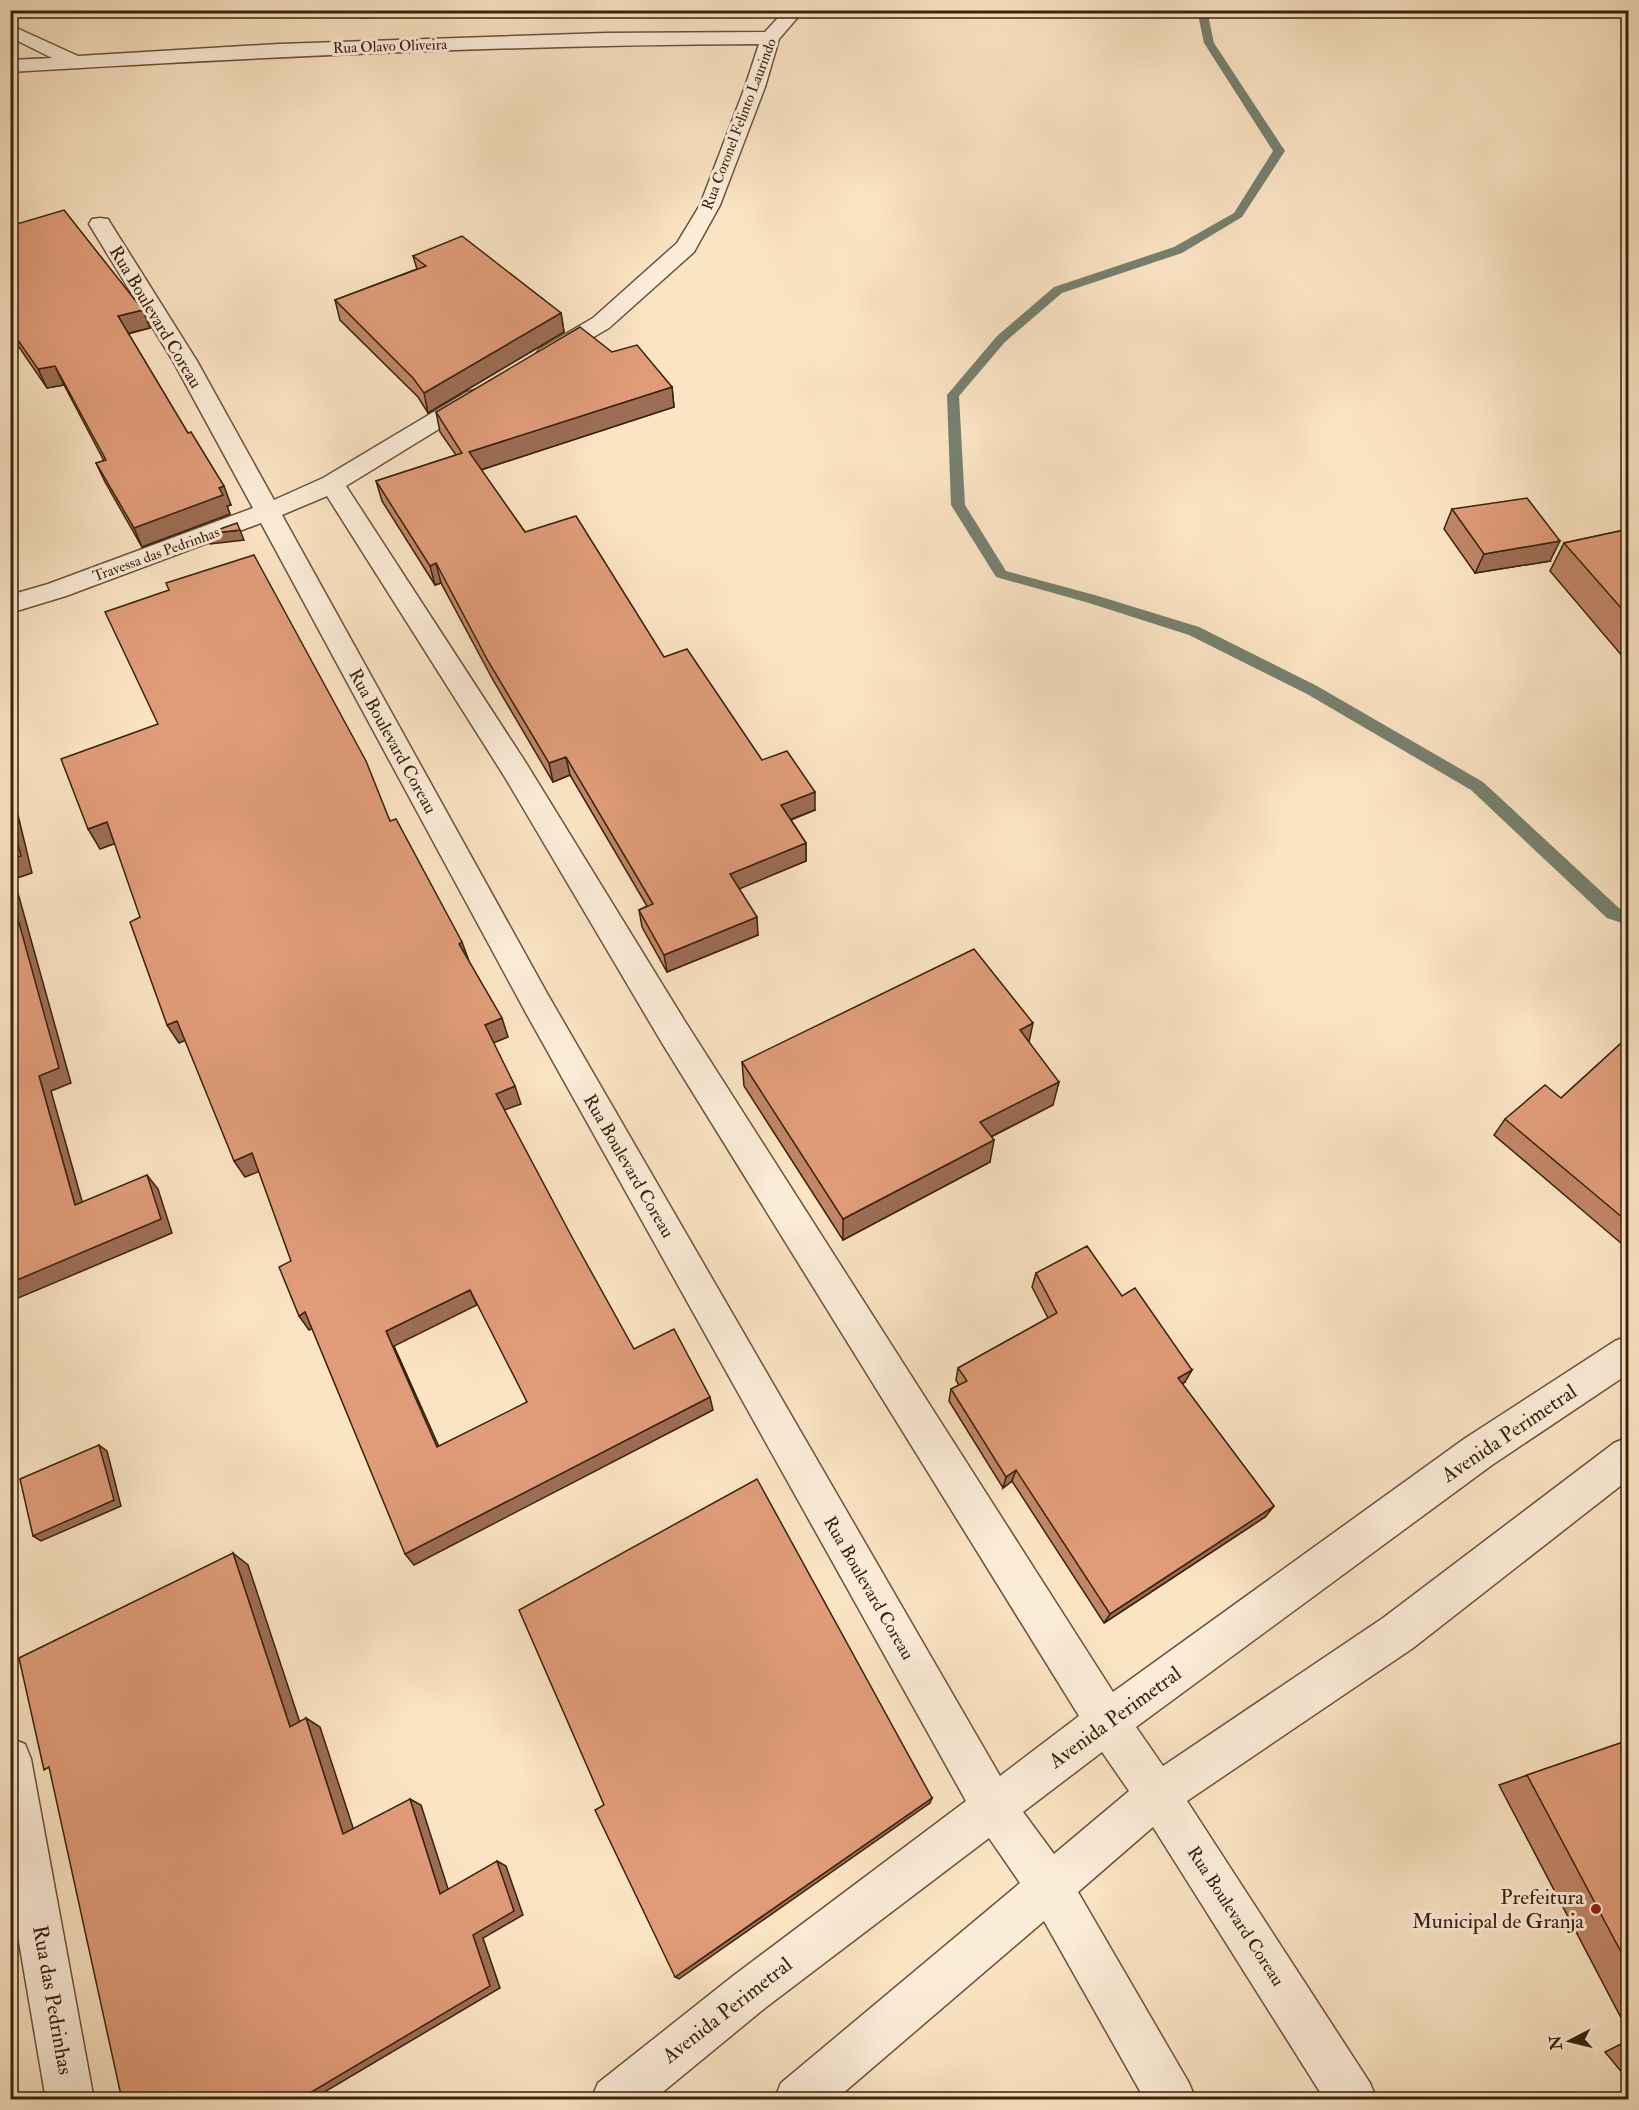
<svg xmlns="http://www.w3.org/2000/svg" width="1639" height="2110" font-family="'IM FELL Double Pica',serif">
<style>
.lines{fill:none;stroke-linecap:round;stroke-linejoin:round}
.stream{fill:#76806f;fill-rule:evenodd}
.minor-casing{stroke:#6a523b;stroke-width:3}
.minor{fill:#fcedd9;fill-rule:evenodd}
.wall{fill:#c18668;stroke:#39220d;stroke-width:1.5}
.shaded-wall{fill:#9d6d55;stroke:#39220d;stroke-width:1.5}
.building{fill:#e09c79;stroke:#39220d;stroke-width:1.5;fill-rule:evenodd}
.poi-dot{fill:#8f2418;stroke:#fcedd9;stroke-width:2}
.labels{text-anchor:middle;stroke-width:6;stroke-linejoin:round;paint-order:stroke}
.far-street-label{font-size:15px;fill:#39220d;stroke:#fcedd9}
.street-label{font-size:18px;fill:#39220d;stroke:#fcedd9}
.near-street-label{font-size:21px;fill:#39220d;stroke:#fcedd9}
.near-poi-label{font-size:21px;fill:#39220d;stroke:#fcedd9;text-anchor:end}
</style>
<rect width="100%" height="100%" fill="#fbe4c4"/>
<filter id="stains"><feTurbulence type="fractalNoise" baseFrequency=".00333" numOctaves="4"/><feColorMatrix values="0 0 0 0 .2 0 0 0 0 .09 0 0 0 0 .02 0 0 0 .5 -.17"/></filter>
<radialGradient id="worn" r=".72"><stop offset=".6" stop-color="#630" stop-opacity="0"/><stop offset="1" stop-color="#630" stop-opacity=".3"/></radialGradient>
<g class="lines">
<path class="stream" d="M 1197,10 L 1207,10 L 1214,43 L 1285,151 L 1242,217 L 1182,253 L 1062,293 L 1005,342 L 959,396 L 965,505 L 1006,571 L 1098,596 L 1199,627 L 1317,686 L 1483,782 L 1619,908 L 1628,911 L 1628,925 L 1607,918 L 1471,790 L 1307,694 L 1189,635 L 1089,603 L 996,577 L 951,505 L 947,395 L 997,336 L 1054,287 L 1174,247 L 1234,213 L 1273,151 L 1204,43 Z"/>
<g class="minor-casing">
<g id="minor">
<path d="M 785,10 L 804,10 L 779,39 L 765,87 L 720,205 L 694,252 L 609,328 L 556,359 L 548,361 L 540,359 L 536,354 L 540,349 L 593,318 L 677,243 L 700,205 L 745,87 L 759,44 C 509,45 260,57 10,72 L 10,60 L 52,58 L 10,37 L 10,25 L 78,56 L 279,44 L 606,33 L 765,32 Z"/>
<path d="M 100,218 L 108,219 L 111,224 L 197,361 L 274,500 L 323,478 L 467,392 L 475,390 L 483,392 L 487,397 L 483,402 L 346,486 L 526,763 L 686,1023 L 1113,1692 L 1464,1439 L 1615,1341 L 1628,1336 L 1628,1374 L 1492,1465 L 1136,1727 L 1163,1766 L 1383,1618 L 1614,1443 L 1628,1437 L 1628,1480 L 1413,1648 L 1187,1801 L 1370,2083 L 1377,2100 L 1325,2100 L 1153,1827 L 1078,1892 L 1189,2083 L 1196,2100 L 1145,2100 L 1044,1921 L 835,2100 L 774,2100 L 781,2083 L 1020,1883 L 989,1838 L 765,2008 L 653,2100 L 591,2100 L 598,2083 L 733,1976 L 966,1801 L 526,1013 L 261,523 L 66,596 L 10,613 L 10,595 L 48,584 L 253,508 L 173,361 L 89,224 L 92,219 ZM 327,496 L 506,779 L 662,1043 L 1079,1716 L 1000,1776 L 548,995 L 282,515 ZM 1102,1752 L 1129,1791 L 1054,1854 L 1023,1812 Z"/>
<path d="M 10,1738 L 25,1744 L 31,1759 L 94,2100 L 46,2100 L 10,1889 Z"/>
</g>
</g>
<use href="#minor" class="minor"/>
</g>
<g class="wall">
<path d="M 360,10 L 539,10 L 362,18 Z"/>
<path d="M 10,226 L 150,328 L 128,334 L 231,505 L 227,506 L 230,514 L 142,547 L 105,482 L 96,463 L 104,461 L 64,385 L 47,388 L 10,334 Z"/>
<path d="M 413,256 L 561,313 L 564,332 L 428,413 L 418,397 L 340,320 L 335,300 L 417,269 Z"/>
<path d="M 612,352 L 672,387 L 674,407 L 481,470 L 525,532 L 664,657 L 762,760 L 815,810 L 791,820 L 806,843 L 806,861 L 739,888 L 758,935 L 667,972 L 642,927 L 639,910 L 647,906 L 570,775 L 553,782 L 493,680 L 441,583 L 435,585 L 382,501 L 376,481 L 456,455 L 440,432 L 436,412 Z"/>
<path d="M 1452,509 L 1550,561 L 1475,573 L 1444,529 Z"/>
<path d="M 1629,529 L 1629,664 L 1550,571 L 1564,543 Z"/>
<path d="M 1629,1036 L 1629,1250 L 1494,1135 L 1505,1119 L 1561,1098 Z"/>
<path d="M 1029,1043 L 1053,1105 L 991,1137 L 990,1162 L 843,1240 L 744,1086 L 742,1062 Z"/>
<path d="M 1036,1273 L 1122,1296 L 1185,1382 L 1182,1384 L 1274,1506 L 1265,1517 L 1104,1623 L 1012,1481 L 1003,1488 L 949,1401 L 951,1389 L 959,1385 L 956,1380 L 958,1368 L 1048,1318 L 1032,1287 Z"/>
<path d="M 1629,1740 L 1629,2033 L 1499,1785 Z"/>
<path d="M 1629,2040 L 1629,2081 L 1605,2052 Z"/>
</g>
<g class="shaded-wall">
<path d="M 143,310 L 150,328 L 125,334 L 118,316 Z"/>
<path d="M 561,313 L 564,332 L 428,413 L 424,393 Z"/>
<path d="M 55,366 L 64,385 L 47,388 L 38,369 Z"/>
<path d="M 672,387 L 674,407 L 474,472 L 469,452 Z"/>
<path d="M 224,486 L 231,505 L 227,506 L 230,514 L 142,547 L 134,528 Z"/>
<path d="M 240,530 L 244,540 L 210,544 L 206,534 Z"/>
<path d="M 1560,541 L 1550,561 L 1475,573 L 1484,554 Z"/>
<path d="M 436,563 L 441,583 L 435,585 L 430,566 Z"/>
<path d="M 566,757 L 570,775 L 553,782 L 549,763 Z"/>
<path d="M 10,782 L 32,873 L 14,879 L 71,1083 L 51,1091 L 87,1219 L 75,1205 L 39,1076 L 10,890 Z"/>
<path d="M 815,792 L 815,810 L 781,823 L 781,805 Z"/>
<path d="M 107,822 L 119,842 L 100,849 L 88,829 Z"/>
<path d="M 806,843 L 806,861 L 732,892 L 730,874 Z"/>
<path d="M 757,917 L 758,935 L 667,972 L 664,955 Z"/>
<path d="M 462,942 L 469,961 L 459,944 Z"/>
<path d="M 502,1018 L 508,1037 L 491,1044 L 485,1025 Z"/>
<path d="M 177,1021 L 189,1039 L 179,1043 L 167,1025 Z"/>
<path d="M 1033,1023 L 1028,1047 L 1020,1030 Z"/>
<path d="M 1059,1082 L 1053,1105 L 976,1144 L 980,1122 Z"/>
<path d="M 515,1086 L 521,1104 L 502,1111 L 496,1094 Z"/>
<path d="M 994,1140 L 990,1162 L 843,1240 L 843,1219 Z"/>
<path d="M 252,1153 L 263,1170 L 245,1177 L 234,1161 Z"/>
<path d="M 147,1175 L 158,1189 L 172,1233 L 16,1299 L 10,1294 L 10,1283 Z"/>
<path d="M 470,1290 L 477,1305 L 394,1346 L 445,1460 L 437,1447 L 386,1331 Z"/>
<path d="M 305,1312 L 316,1327 L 309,1330 L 299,1316 Z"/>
<path d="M 1192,1370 L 1185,1382 L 1171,1391 L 1178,1378 Z"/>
<path d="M 710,1397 L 713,1410 L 414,1565 L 405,1554 Z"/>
<path d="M 99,1445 L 107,1451 L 121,1506 L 41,1541 L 33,1536 Z"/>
<path d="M 1016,1470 L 1012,1481 L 1003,1488 L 1006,1477 Z"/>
<path d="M 1274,1506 L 1265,1517 L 1104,1623 L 1110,1614 Z"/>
<path d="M 233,1553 L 248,1565 L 304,1735 L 290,1727 Z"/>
<path d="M 306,1718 L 320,1727 L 357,1840 L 343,1834 Z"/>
<path d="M 932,1798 L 930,1803 L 679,1979 L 675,1977 Z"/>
<path d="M 410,1799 L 421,1805 L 451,1898 L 440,1894 Z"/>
<path d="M 497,1861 L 506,1866 L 523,1915 L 483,1938 L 500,1988 L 311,2100 L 298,2100 L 473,1935 Z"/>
</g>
<g class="building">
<path d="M 64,210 L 143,310 L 118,316 L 188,433 L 191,432 L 224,486 L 219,488 L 223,495 L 134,528 L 96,463 L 106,460 L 55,366 L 38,369 L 10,329 L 10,226 Z"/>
<path d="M 462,236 L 561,313 L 424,393 L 413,378 L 335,300 L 426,266 L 413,256 Z"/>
<path d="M 580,327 L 612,352 L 637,345 L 672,387 L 469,452 L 525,532 L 576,516 L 664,657 L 687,649 L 762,760 L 787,751 L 815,792 L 781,805 L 806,843 L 730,874 L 757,917 L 664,955 L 639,910 L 653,904 L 566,757 L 549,763 L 488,661 L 436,563 L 430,566 L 376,481 L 462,453 L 436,412 Z"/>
<path d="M 1527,498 L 1560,541 L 1484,554 L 1452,509 Z"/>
<path d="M 237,523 L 240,530 L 206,534 Z"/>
<path d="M 1629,529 L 1629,617 L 1564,543 Z"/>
<path d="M 254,555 L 366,761 L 390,821 L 396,819 L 462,942 L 459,944 L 502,1018 L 485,1025 L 515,1086 L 496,1094 L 573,1239 L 634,1349 L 674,1329 L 710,1397 L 405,1554 L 305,1312 L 299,1316 L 279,1267 L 291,1261 L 252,1153 L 234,1161 L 177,1021 L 167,1025 L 130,922 L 140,917 L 107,822 L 88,829 L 61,759 L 158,724 L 105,612 L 169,590 L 166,583 ZM 470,1290 L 527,1402 L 437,1447 L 386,1331 Z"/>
<path d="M 10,812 L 21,856 L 10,859 Z"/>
<path d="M 10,890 L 59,1068 L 39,1076 L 75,1205 L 147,1175 L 161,1219 L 10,1283 Z"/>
<path d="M 974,949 L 1033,1023 L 1020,1030 L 1059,1082 L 980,1122 L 994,1140 L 843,1219 L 742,1062 Z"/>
<path d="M 1629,1036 L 1629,1223 L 1505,1119 L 1545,1085 L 1561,1098 Z"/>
<path d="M 1087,1246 L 1122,1296 L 1135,1288 L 1192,1370 L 1178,1378 L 1274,1506 L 1110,1614 L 1016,1470 L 1006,1477 L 951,1389 L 967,1381 L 958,1368 L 1057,1313 L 1036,1273 Z"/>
<path d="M 99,1445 L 114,1500 L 33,1536 L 20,1479 Z"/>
<path d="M 757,1479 L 932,1798 L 675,1977 L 595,1810 L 604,1805 L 519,1610 Z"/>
<path d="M 233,1553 L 290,1727 L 306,1718 L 343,1834 L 410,1799 L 440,1894 L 497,1861 L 514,1911 L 473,1935 L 490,1986 L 298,2100 L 122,2100 L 49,1767 L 44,1770 L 19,1658 Z"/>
<path d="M 1629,1740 L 1629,1967 L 1527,1775 Z"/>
</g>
<circle class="poi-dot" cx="1596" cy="1909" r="6"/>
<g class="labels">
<g class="far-street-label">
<text transform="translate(390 46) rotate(-2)" y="5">Rua Olavo Oliveira</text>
<text transform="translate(739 124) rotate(-69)" y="5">Rua Coronel Felinto Laurindo</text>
<text transform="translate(156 554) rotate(-20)" y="5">Travessa das Pedrinhas</text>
</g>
<g class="street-label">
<text transform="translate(156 317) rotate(59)" y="6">Rua Boulevard Coreau</text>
<text transform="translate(393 741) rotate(61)" y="6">Rua Boulevard Coreau</text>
<text transform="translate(629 1166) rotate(60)" y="6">Rua Boulevard Coreau</text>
<text transform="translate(869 1588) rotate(60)" y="6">Rua Boulevard Coreau</text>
<text transform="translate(1236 1916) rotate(57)" y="6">Rua Boulevard Coreau</text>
</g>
<g class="near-street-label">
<text transform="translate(1509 1433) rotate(-34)" y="7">Avenida Perimetral</text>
<text transform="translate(1115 1717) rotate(-36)" y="7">Avenida Perimetral</text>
<text transform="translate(53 2000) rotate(80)" y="7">Rua das Pedrinhas</text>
<text transform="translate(727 2010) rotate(-38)" y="7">Avenida Perimetral</text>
</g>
<g class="near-poi-label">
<text x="1584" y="1904">Prefeitura<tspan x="1584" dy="24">Municipal de Granja</tspan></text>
</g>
</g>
<rect width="1639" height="2110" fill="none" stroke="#fbe4c4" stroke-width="36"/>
<rect x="12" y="12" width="1615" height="2086" fill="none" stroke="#39220d" stroke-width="3"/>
<rect x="18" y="18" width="1603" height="2074" fill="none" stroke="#39220d" stroke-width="1.5"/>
<g transform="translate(1570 2041) rotate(263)" stroke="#fcedd9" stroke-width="4.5" paint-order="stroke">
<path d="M0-4.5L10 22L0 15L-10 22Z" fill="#39220d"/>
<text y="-9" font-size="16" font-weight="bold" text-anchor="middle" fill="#39220d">N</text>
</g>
<rect width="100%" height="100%" filter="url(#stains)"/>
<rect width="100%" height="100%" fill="url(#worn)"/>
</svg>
